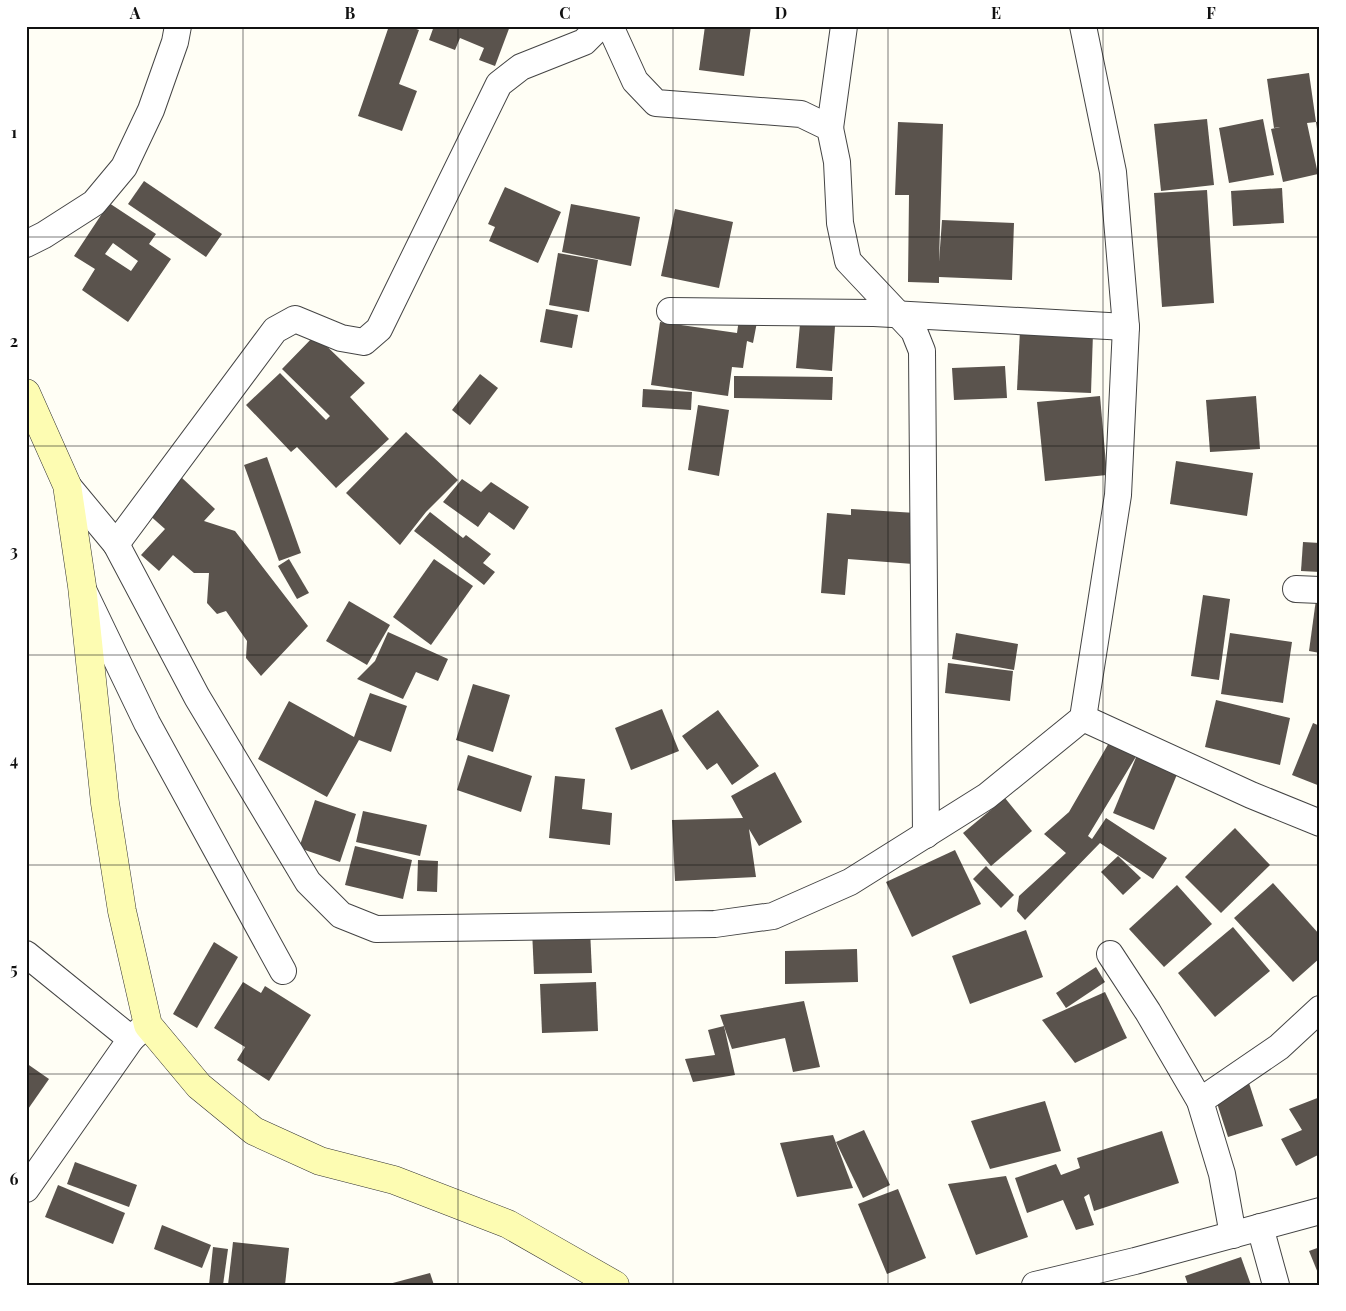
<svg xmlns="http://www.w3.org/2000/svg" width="1346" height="1311" font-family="'Playfair Display',serif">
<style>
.building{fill:#5a534d;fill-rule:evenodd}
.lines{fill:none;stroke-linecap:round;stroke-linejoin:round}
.street-casing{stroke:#444;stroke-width:28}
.secondary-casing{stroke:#333;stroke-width:29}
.street{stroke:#fff;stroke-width:26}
.secondary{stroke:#fdfcb2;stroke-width:28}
.grid{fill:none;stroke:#111;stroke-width:1;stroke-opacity:0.55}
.neatline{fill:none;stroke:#111;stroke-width:2}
.grid-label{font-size:16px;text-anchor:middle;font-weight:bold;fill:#111}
</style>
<rect width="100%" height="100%" fill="#fffef5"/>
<g class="building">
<path d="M 389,26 L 408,26 L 419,30 L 399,84 L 417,91 L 402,131 L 358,116 Z"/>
<path d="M 434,26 L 510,26 L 495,66 L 479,60 L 484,48 L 460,38 L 455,50 L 429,40 Z"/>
<path d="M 705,26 L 751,26 L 744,76 L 699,70 Z"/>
<path d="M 1309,73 L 1316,122 L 1307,123 L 1318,174 L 1283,182 L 1271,129 L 1280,127 L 1274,128 L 1267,79 Z"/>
<path d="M 1207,119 L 1214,185 L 1161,191 L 1154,124 Z"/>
<path d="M 1263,119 L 1274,175 L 1229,183 L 1219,128 Z"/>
<path d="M 1320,121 L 1320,141 L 1319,142 L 1316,122 Z"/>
<path d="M 898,122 L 943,124 L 939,262 L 942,220 L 1014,223 L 1012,280 L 939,277 L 939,283 L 908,282 L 909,195 L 895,195 Z"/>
<path d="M 144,181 L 222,234 L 206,257 L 128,204 Z"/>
<path d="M 505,187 L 561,212 L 538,263 L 489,241 L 495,227 L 488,224 Z"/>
<path d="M 1282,188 L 1284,223 L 1233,226 L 1231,191 Z"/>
<path d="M 1207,190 L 1214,303 L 1162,307 L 1154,193 Z"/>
<path d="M 109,203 L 156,234 L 149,244 L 171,259 L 128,322 L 82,290 L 95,269 L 74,256 ZM 113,243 L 138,261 L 131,271 L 105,254 Z"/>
<path d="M 571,204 L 640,217 L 631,266 L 562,252 Z"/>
<path d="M 675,209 L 733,222 L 719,288 L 661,276 Z"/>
<path d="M 558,253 L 598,260 L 589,312 L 549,305 Z"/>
<path d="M 546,309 L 578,315 L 572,348 L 540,342 Z"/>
<path d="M 739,319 L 757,322 L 753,343 L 747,341 L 743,368 L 732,367 L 728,396 L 651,385 L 660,322 L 737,333 Z"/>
<path d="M 800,324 L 835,326 L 832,371 L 796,368 Z"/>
<path d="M 1020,330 L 1093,333 L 1091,393 L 1017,390 Z"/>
<path d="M 315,335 L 365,383 L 350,397 L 389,439 L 336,488 L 297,447 L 291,452 L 246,405 L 280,373 L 326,420 L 330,416 L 282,369 Z"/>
<path d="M 1005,366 L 1007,398 L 954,400 L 952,368 Z"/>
<path d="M 480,374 L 498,388 L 470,425 L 452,410 Z"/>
<path d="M 734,376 L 833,377 L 832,400 L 734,398 Z"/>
<path d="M 643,389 L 692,392 L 691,410 L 642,407 Z"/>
<path d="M 1100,396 L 1107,475 L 1045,481 L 1037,402 Z"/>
<path d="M 1256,396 L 1260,449 L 1210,452 L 1206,400 Z"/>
<path d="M 698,405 L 729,410 L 719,476 L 688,470 Z"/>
<path d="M 406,432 L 458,480 L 426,512 L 400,545 L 346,493 Z"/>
<path d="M 267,457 L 301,553 L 279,561 L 244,465 Z"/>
<path d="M 1176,461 L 1253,473 L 1247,516 L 1170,504 Z"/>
<path d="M 181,477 L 215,509 L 204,521 L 235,531 L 308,626 L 261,676 L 246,658 L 247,641 L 226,611 L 217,614 L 207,603 L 209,573 L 194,573 L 173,555 L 159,571 L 141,555 L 165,529 L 147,513 Z"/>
<path d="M 462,479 L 481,492 L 491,482 L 529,507 L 514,530 L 489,512 L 478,527 L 443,502 Z"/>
<path d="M 851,509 L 916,513 L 913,564 L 848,559 L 845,595 L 821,593 L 827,513 L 851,515 Z"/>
<path d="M 430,512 L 463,538 L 466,535 L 491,554 L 483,563 L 495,572 L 484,585 L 414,531 Z"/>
<path d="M 1303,542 L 1320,543 L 1320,572 L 1301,571 Z"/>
<path d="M 289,559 L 309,593 L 297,599 L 278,566 Z"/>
<path d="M 434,559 L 473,586 L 431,645 L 393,617 Z"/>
<path d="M 1317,592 L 1320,592 L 1320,653 L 1309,651 Z"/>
<path d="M 1203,595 L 1230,599 L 1219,680 L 1191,676 Z"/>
<path d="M 349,601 L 390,625 L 367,665 L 326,641 Z"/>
<path d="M 388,632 L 448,659 L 438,681 L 416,672 L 403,699 L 357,679 L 375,661 Z"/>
<path d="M 956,633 L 1018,644 L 1014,670 L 952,659 Z"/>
<path d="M 1230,633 L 1292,642 L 1283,703 L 1221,694 Z"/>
<path d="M 948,663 L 1013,671 L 1010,701 L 945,693 Z"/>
<path d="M 473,684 L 510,695 L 493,752 L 456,740 Z"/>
<path d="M 370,693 L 407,706 L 391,752 L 359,740 L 327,797 L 258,759 L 289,701 L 354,737 Z"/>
<path d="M 1216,700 L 1290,718 L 1280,765 L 1205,747 Z"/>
<path d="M 662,709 L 679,751 L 631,770 L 615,728 Z"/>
<path d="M 718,710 L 759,766 L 732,785 L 717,763 L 707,770 L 682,736 Z"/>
<path d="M 1313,723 L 1320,726 L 1320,786 L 1292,775 Z"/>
<path d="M 1110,741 L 1137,755 L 1088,836 L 1092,839 L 1106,818 L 1167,858 L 1153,879 L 1100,843 L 1025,920 L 1017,911 L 1019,896 L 1066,853 L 1044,834 L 1069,812 Z"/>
<path d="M 468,755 L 532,776 L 521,812 L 457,790 Z"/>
<path d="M 1137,755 L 1178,772 L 1154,830 L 1113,813 Z"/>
<path d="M 775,772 L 802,822 L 759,846 L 749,829 L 756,877 L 675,881 L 672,820 L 743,818 L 731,796 Z"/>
<path d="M 555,776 L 585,779 L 582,809 L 612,813 L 610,845 L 549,838 Z"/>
<path d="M 1005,798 L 1032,831 L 991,866 L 963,833 Z"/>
<path d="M 315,800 L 356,814 L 340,862 L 299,848 Z"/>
<path d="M 363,811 L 427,825 L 420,856 L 356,842 Z"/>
<path d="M 1235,828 L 1270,865 L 1221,913 L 1185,877 Z"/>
<path d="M 355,846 L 412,860 L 403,899 L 345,885 Z"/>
<path d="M 955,850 L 981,904 L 912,937 L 886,882 Z"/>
<path d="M 1118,856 L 1141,878 L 1123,895 L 1101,872 Z"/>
<path d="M 418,860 L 438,861 L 437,892 L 417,891 Z"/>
<path d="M 986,866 L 1014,895 L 1001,908 L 973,879 Z"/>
<path d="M 1273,883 L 1320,935 L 1320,958 L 1293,982 L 1234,918 Z"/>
<path d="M 1177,885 L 1212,924 L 1164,967 L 1129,929 Z"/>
<path d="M 1233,927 L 1270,971 L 1215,1017 L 1178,973 Z"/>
<path d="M 590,929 L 592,973 L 534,974 L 532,930 Z"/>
<path d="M 1026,930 L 1043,977 L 970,1004 L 952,956 Z"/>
<path d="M 214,942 L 238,957 L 197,1028 L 173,1014 Z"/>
<path d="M 857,949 L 858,982 L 785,984 L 785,951 Z"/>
<path d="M 1096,967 L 1105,982 L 1066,1008 L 1056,993 Z"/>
<path d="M 243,982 L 261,993 L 265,986 L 311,1015 L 269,1081 L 237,1060 L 245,1047 L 214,1028 Z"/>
<path d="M 596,982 L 598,1031 L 542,1033 L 540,984 Z"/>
<path d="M 1105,992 L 1127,1038 L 1075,1063 L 1042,1020 Z"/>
<path d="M 804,1001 L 820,1067 L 793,1072 L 785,1038 L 732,1049 L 720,1015 Z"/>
<path d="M 724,1026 L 735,1075 L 693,1082 L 685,1059 L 715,1055 L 708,1030 Z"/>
<path d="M 26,1063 L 49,1079 L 26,1112 Z"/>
<path d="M 1249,1083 L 1263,1126 L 1228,1137 L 1214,1094 Z"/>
<path d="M 1320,1097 L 1320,1154 L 1296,1166 L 1281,1139 L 1302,1130 L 1289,1109 Z"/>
<path d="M 1045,1101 L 1061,1151 L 990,1169 L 971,1121 Z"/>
<path d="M 864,1130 L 890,1185 L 863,1198 L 836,1142 Z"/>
<path d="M 1162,1131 L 1179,1183 L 1094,1211 L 1089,1194 L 1084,1197 L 1094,1225 L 1076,1230 L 1063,1200 L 1027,1213 L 1015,1178 L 1056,1164 L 1061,1175 L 1080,1168 L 1077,1158 Z"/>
<path d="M 833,1135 L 853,1188 L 797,1197 L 780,1143 Z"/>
<path d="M 75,1162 L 137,1185 L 129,1207 L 67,1184 Z"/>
<path d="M 1006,1176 L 1028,1237 L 976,1255 L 948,1184 Z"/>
<path d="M 58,1185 L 125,1213 L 113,1244 L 45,1217 Z"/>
<path d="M 898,1189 L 926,1258 L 887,1274 L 858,1204 Z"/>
<path d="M 162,1225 L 211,1245 L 202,1268 L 154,1249 Z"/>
<path d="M 233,1242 L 289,1248 L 285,1285 L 228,1285 Z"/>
<path d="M 213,1247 L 228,1249 L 223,1285 L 209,1285 Z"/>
<path d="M 1320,1247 L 1320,1278 L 1309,1251 Z"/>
<path d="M 1241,1257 L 1251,1285 L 1188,1285 L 1185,1276 Z"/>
<path d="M 430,1273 L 434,1285 L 390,1285 L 389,1284 Z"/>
</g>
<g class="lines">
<g class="street-casing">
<g id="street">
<path d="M 610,26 L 635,81 L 656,103 L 801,114 L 830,128 L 837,162 L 840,223 L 848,261 L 914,331 L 922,351 L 926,835"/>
<path d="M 830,128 L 844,26"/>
<path d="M 26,244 L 44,235 L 94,203 L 124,167 L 151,110 L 175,42 L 178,26"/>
<path d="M 670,311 L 874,313 L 1126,327"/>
<path d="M 67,485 L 116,544 L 275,330 L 295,319 L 341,338 L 364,342 L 379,329 L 499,84 L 521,67 L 584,42 L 600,26"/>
<path d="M 116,544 L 197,697 L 308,882 L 341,915 L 376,929 L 715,924 L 773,916 L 850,882 L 987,796 L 1083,718 L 1118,495 L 1126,327 L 1113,172 L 1083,26"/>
<path d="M 1296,589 L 1320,590"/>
<path d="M 84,592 L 147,723 L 283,971"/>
<path d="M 1083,718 L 1251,795 L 1320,823"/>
<path d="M 26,954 L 131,1039 L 143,1028"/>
<path d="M 1110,954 L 1148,1012 L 1200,1101 L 1222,1174 L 1233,1235"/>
<path d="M 1200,1101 L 1279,1047 L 1320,1009"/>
<path d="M 26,1189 L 131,1039"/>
<path d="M 1260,1227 L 1276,1285"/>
<path d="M 1035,1285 L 1135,1261 L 1320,1211"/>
</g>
</g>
<g class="secondary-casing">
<path id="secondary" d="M 26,393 L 67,485 L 82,586 L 105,803 L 122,911 L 148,1025 L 199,1086 L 254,1131 L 320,1161 L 394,1180 L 508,1224 L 615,1285"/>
</g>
<use href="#street" class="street"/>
<use href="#secondary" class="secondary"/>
</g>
<path class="grid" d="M 243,26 L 243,1285M 458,26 L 458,1285M 673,26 L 673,1285M 888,26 L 888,1285M 1103,26 L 1103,1285M 26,237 L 1320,237M 26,446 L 1320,446M 26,655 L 1320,655M 26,865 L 1320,865M 26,1074 L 1320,1074"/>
<rect width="1346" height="1311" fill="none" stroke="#ffffff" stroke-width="55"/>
<rect x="28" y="28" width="1290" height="1256" class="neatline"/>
<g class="grid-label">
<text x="135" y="19">A</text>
<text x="350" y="19">B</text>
<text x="565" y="19">C</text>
<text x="781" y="19">D</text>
<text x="996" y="19">E</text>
<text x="1211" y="19">F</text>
<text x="14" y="138">1</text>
<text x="14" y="347">2</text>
<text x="14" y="557">3</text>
<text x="14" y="766">4</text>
<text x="14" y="975">5</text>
<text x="14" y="1185">6</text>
</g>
</svg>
